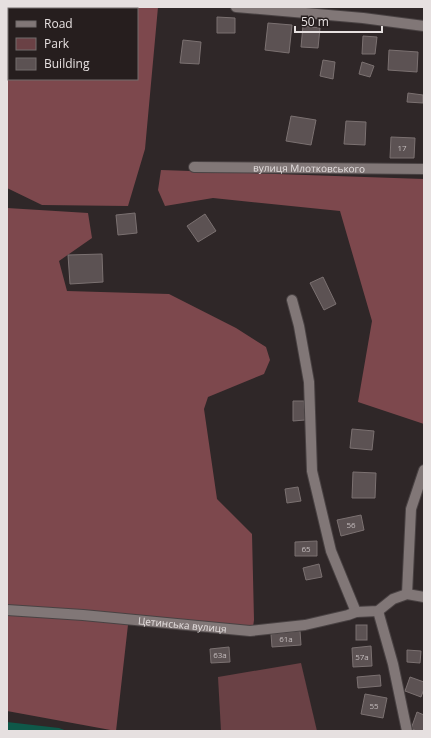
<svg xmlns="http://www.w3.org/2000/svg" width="431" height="738" font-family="'Open Sans',sans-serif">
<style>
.green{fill:#6a4145}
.forest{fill:#7d484d;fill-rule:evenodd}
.water{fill:#0f5849}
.building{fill:#5c5253;stroke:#7b7171}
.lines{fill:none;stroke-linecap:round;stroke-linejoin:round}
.street-casing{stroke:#494243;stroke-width:12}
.street{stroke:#817777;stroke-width:10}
.labels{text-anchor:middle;stroke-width:3;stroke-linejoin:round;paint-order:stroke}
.number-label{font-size:8px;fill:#c4bcbd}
.street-label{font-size:10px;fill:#e6e0e0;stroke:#261e1e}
</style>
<rect width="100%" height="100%" fill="#2f2728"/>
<path class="green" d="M 301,663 L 317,731 L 221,731 L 218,677 Z"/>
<g class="forest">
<path d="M 7,7 L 158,7 L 145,149 L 128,206 L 42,205 L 7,188 ZM 9,9 L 137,9 L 137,79 L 9,79 Z"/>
<path d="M 161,170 L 424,179 L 424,424 L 358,402 L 372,321 L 340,211 L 213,198 L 165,206 L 158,190 Z"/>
<path d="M 7,208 L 88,213 L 92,238 L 59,261 L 67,291 L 169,294 L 236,328 L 266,347 L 270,360 L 264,374 L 208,397 L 204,409 L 217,499 L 252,534 L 254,620 L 253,627 L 129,616 L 116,731 L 7,711 Z"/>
</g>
<path class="water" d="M 7,722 L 59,728 L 67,731 L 7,731 Z"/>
<g class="building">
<path d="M 217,17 L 235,18 L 235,33 L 217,33 Z"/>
<path d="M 268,23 L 292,25 L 289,53 L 265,50 Z"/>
<path d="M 303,26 L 320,28 L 318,48 L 301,47 Z"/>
<path d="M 363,36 L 377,37 L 375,54 L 362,54 Z"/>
<path d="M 9,37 L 9,69 L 7,69 L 7,38 Z"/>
<path d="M 183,40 L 201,42 L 199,64 L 180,63 Z"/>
<path d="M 389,50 L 418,52 L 417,72 L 388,70 Z"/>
<path d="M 323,60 L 335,62 L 333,79 L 320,76 Z"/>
<path d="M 362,62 L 374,66 L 370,77 L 359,74 Z"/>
<path d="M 408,93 L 423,95 L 423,103 L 407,102 Z"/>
<path d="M 291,116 L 316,120 L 311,145 L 286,141 Z"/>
<path d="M 346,121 L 366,122 L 365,145 L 344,144 Z"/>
<path d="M 391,137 L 415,138 L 414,158 L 390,158 Z"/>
<path d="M 135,213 L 137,233 L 118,235 L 116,215 Z"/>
<path d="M 205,214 L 216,231 L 198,242 L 187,226 Z"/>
<path d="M 102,254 L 103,282 L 70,284 L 68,255 Z"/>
<path d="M 323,277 L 336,304 L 324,310 L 310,283 Z"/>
<path d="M 293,401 L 304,401 L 305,420 L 293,421 Z"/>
<path d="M 352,429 L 374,431 L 372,450 L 350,448 Z"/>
<path d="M 353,472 L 376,473 L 375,498 L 352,498 Z"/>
<path d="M 298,487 L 301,501 L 287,503 L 285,489 Z"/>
<path d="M 361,515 L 364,530 L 341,536 L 337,520 Z"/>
<path d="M 317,541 L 317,556 L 295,556 L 295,542 Z"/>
<path d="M 319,564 L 322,577 L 306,580 L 303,568 Z"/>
<rect x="356" y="625" width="11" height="15"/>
<path d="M 300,631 L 301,645 L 272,647 L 271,634 Z"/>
<path d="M 371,646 L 372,666 L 353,667 L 352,648 Z"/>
<path d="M 229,647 L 230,662 L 211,663 L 210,649 Z"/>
<path d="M 407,650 L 421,651 L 420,663 L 407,662 Z"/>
<path d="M 380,675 L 381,686 L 358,688 L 357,677 Z"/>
<path d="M 410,677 L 424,682 L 424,689 L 421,697 L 405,691 Z"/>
<path d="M 365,694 L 387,698 L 383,718 L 361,714 Z"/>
<path d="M 417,712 L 424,715 L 424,731 L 417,731 L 411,729 Z"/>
</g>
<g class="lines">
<g class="street-casing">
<g id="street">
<path d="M 236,7 L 363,18 L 424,26"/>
<path id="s1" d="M 194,167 L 424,169"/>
<path d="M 292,300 L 299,326 L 309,382 L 312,471 L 331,551 L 356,612"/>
<path d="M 407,594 L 411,509 L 424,470"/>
<path id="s2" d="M 7,610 L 83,615 L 250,631 L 305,625 L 348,615 L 356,612 L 378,611 L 393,599 L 407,594 L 424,597"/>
<path d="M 378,611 L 393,664 L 407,731"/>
</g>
</g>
<use href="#street" class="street"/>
</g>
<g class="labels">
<g class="number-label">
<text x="402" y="151">17</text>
<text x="351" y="528">56</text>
<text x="306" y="552">65</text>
<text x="286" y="642">61а</text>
<text x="220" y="658">63а</text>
<text x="362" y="660">57а</text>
<text x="374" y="709">55</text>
</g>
<g class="street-label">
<text dy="4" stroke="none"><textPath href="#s1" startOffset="115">вулиця Млотковського</textPath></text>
<text dy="4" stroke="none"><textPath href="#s2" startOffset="176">Цетинська вулиця</textPath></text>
</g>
</g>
<rect width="431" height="738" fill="none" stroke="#e6e0e0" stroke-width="16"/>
<rect x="8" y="8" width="130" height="72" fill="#261e1e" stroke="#736c6c"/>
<rect x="16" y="21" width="20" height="6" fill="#817777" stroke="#736c6c"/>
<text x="44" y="28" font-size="12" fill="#e6e0e0">Road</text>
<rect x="16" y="38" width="20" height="12" fill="#6a4145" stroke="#736c6c"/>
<text x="44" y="48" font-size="12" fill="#e6e0e0">Park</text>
<rect x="16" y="58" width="20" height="12" fill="#5c5253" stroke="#736c6c"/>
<text x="44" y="68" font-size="12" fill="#e6e0e0">Building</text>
<path d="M295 26v6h87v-6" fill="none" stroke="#e6e0e0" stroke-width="2"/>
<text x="301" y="26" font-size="12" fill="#e6e0e0" stroke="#261e1e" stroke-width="3" paint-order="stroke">50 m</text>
</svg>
